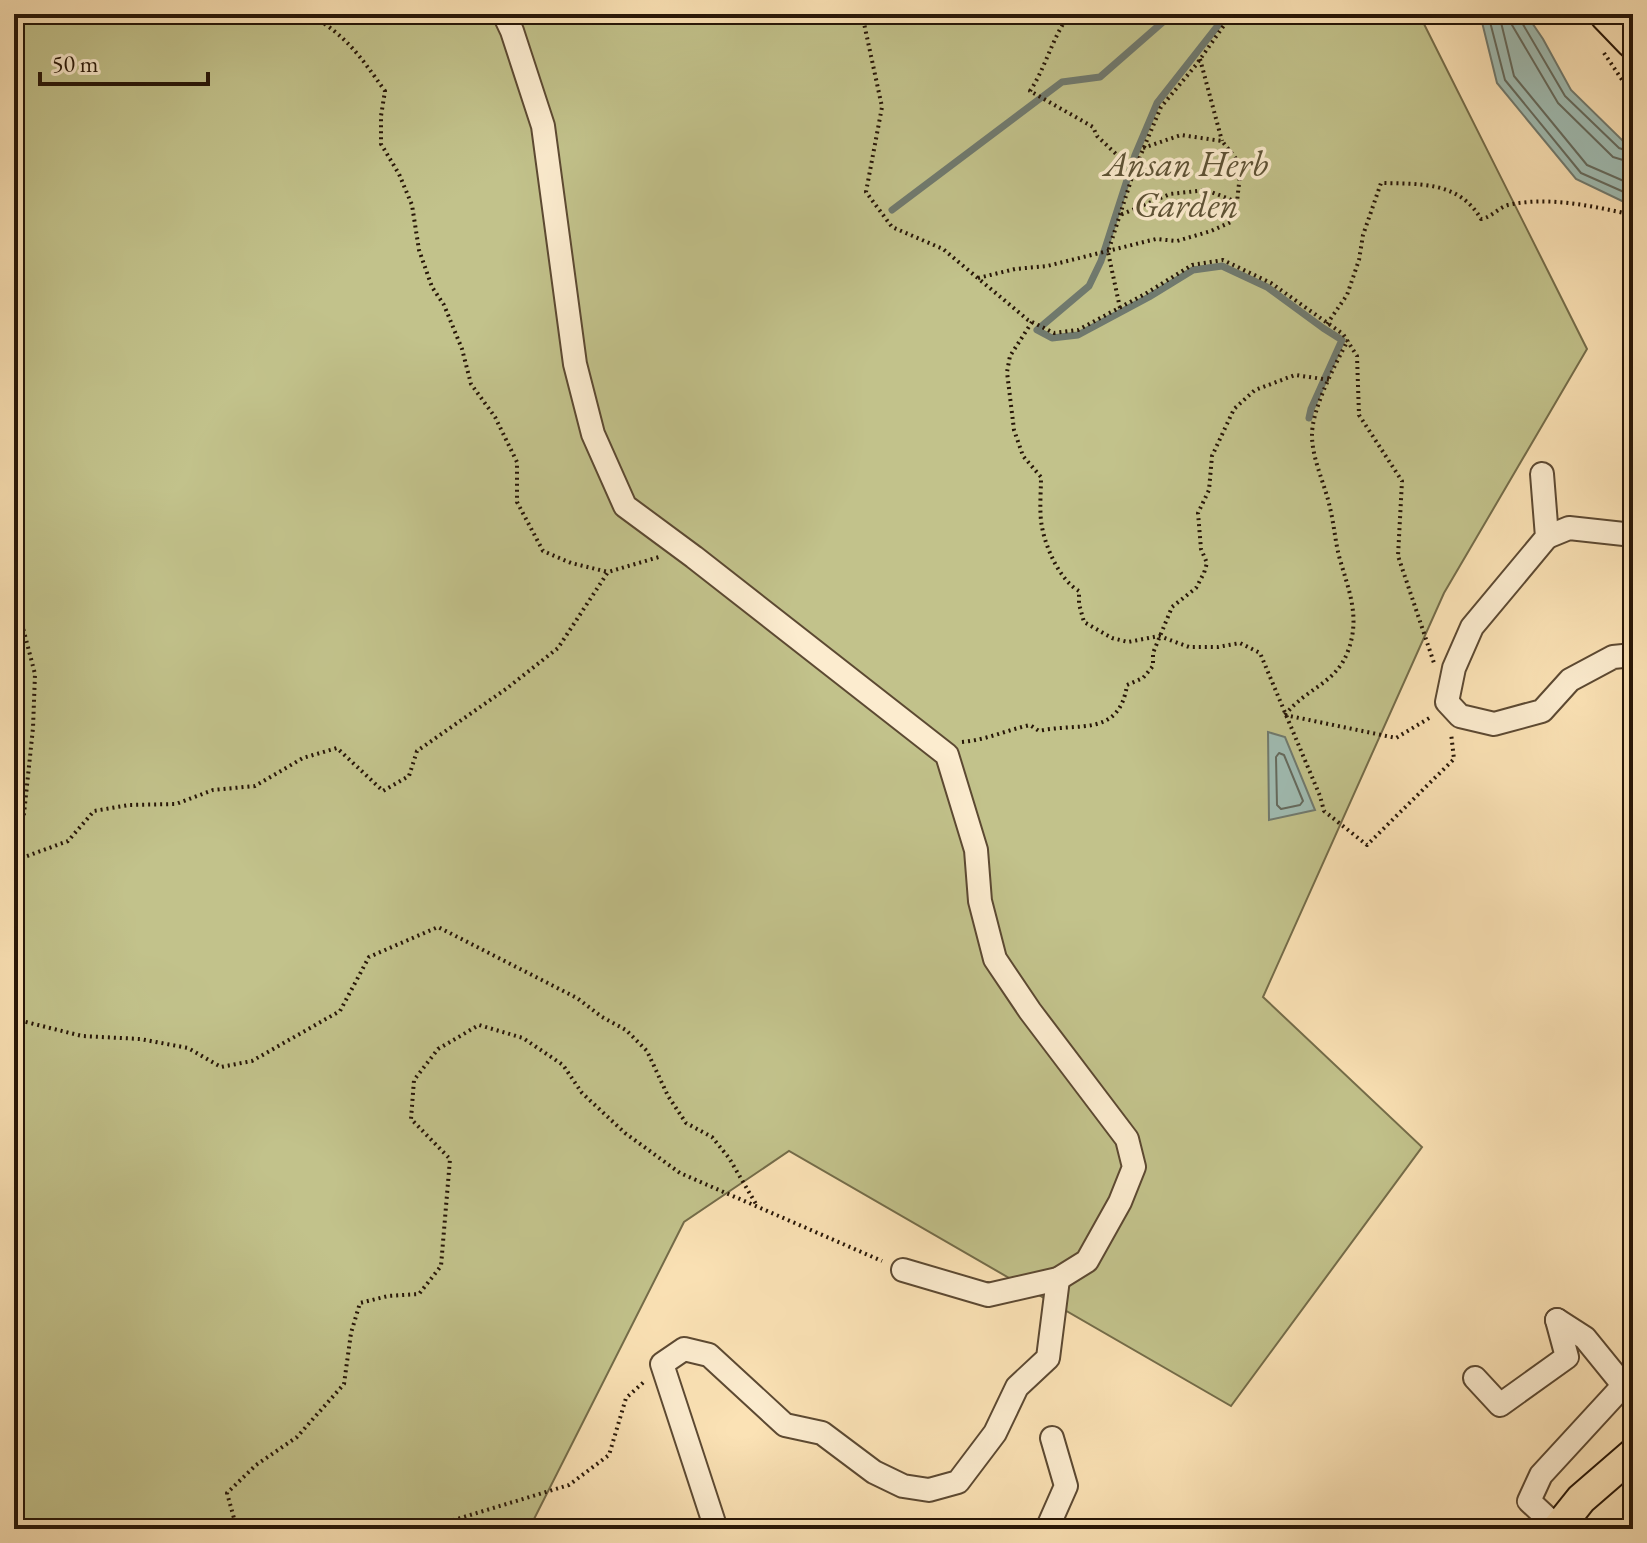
<svg xmlns="http://www.w3.org/2000/svg" width="1647" height="1543" font-family="'EB Garamond',serif">
<style>
.green{fill:#c2c28b;stroke:#746c49;stroke-width:2}
.water{fill:#a0bdb4;stroke:#707a6f;stroke-width:2}
.lines{fill:none;stroke-linecap:round;stroke-linejoin:round}
.shore{stroke:#646a5e;stroke-width:2}
.stream{stroke:#707a6f;stroke-width:7}
.minor-casing{stroke:#5c4932;stroke-width:26}
.major-casing{stroke:#271607;stroke-width:34}
.highway-casing{stroke:#271607;stroke-width:38}
.path{stroke:#271607;stroke-width:4;stroke-dasharray:2 4;stroke-linecap:butt}
.minor{stroke:#fceccf;stroke-width:22}
.major{stroke:#fbe2b5;stroke-width:30}
.highway{stroke:#fbe2b5;stroke-width:34}
.labels{text-anchor:middle;stroke-width:7;stroke-linejoin:round;paint-order:stroke}
.park-label{font-size:36px;font-style:italic;fill:#5d5235;stroke:#fceccf}
</style>
<rect width="100%" height="100%" fill="#fbe2b5"/>
<filter id="stains"><feTurbulence type="fractalNoise" baseFrequency=".0025" numOctaves="4"/><feColorMatrix values="0 0 0 0 .2 0 0 0 0 .09 0 0 0 0 .02 0 0 0 .5 -.17"/></filter>
<radialGradient id="worn" r=".72"><stop offset=".6" stop-color="#630" stop-opacity="0"/><stop offset="1" stop-color="#630" stop-opacity=".3"/></radialGradient>
<path class="green" d="M 14,14 L 1419,14 L 1587,349 L 1444,593 L 1263,997 L 1422,1147 L 1231,1406 L 789,1151 L 684,1222 L 529,1529 L 14,1529 Z"/>
<g class="water">
<path d="M 1480,14 L 1526,14 L 1543,39 L 1571,90 L 1624,142 L 1633,146 L 1633,204 L 1622,201 L 1576,179 L 1497,83 Z"/>
<path d="M 1268,732 L 1285,737 L 1315,810 L 1269,820 Z"/>
</g>
<g class="lines">
<g class="shore">
<path d="M 1488,14 L 1505,80 L 1581,173 L 1633,196"/>
<path d="M 1499,14 L 1514,76 L 1587,165 L 1633,185"/>
<path d="M 1510,14 L 1512,25 L 1558,103 L 1613,157 L 1633,163"/>
<path d="M 1520,14 L 1521,21 L 1565,96 L 1619,148 L 1633,153"/>
<path d="M 1279,753 L 1284,755 L 1303,801 L 1300,805 L 1281,809 L 1277,805 L 1276,757 Z"/>
</g>
<g class="stream">
<path d="M 1227,14 L 1157,103 L 1135,155 L 1101,261 L 1089,286 L 1037,330 L 1052,338 L 1078,335 L 1149,297 L 1193,270 L 1222,266 L 1267,287 L 1323,328 L 1342,340 L 1311,409 L 1309,418"/>
<path d="M 892,210 L 1062,82 L 1100,77 L 1172,14"/>
</g>
<g class="minor-casing">
<g id="minor">
<path d="M 504,14 L 512,31 L 543,126 L 575,364 L 593,434 L 625,506 L 694,557 L 947,755 L 976,850 L 980,901 L 995,959 L 1030,1011 L 1127,1139 L 1134,1167 L 1120,1202 L 1087,1261 L 1058,1279 L 988,1295 L 903,1270"/>
<path d="M 1542,474 L 1547,537 L 1472,627 L 1454,668 L 1447,702 L 1460,716 L 1494,724 L 1542,711 L 1570,680 L 1613,657 L 1633,655"/>
<path d="M 1547,537 L 1569,528 L 1633,535"/>
<path d="M 1557,1320 L 1585,1338 L 1624,1386"/>
<path d="M 1475,1378 L 1500,1405 L 1567,1357 L 1557,1320"/>
<path d="M 1558,1528 L 1529,1501 L 1541,1475 L 1633,1375"/>
<path d="M 716,1529 L 662,1364 L 684,1349 L 709,1355 L 785,1425 L 822,1433 L 874,1472 L 903,1486 L 929,1490 L 958,1482 L 995,1433 L 1017,1387 L 1048,1358 L 1058,1279"/>
<path d="M 1047,1529 L 1066,1486 L 1052,1438"/>
</g>
</g>
<g class="major-casing">
<path id="major" d="M 1557,1529 L 1581,1499 L 1633,1454"/>
</g>
<g class="highway-casing">
<path id="highway" d="M 1607,14 L 1633,41"/>
</g>
<g class="path">
<path d="M 309,14 C 347,36 360,56 385,91 L 381,116 L 381,144 L 399,174 L 412,205 L 419,250 L 432,287 L 444,305 L 462,349 L 471,384 L 495,417 L 517,462 L 517,502 L 543,551 L 571,563 L 608,572"/>
<path d="M 862,14 L 882,107 L 866,192 L 892,227 L 943,249 L 1028,320 L 1054,333 L 1078,330 L 1145,294 L 1192,265 L 1223,260 L 1271,283 L 1343,334 L 1357,356 L 1359,415 L 1402,481 L 1398,556 L 1434,663"/>
<path d="M 1058,14 L 1063,24 C 1050,46 1044,70 1030,91 L 1093,127 L 1097,136 L 1134,171"/>
<path d="M 1604,53 L 1633,96"/>
<path d="M 1200,59 L 1222,141"/>
<path d="M 1143,148 L 1181,135 L 1222,141 L 1241,165 L 1237,202"/>
<path d="M 978,278 L 1015,269 L 1047,266 L 1156,239 L 1177,241 L 1211,231 L 1231,222 L 1237,202 L 1206,190 L 1170,194 L 1120,215"/>
<path d="M 1120,308 L 1108,252 L 1134,171 L 1161,107 L 1196,65 L 1232,14"/>
<path d="M 1032,322 L 1010,356 L 1007,372 L 1014,430 L 1023,456 L 1041,477 C 1041,493 1039,512 1042,527 C 1046,549 1060,580 1079,591 L 1079,604 L 1084,622 L 1112,638 L 1128,642 L 1159,636 L 1189,647 L 1218,647 L 1240,643 L 1260,653 L 1320,796 L 1324,811 L 1367,845 L 1454,759 L 1451,733"/>
<path d="M 1327,324 L 1347,295 L 1359,260 L 1363,235 L 1381,183 C 1419,184 1459,181 1481,219 C 1492,217 1498,208 1508,205 C 1549,196 1592,206 1633,215"/>
<path d="M 14,423 L 23,450 L 14,478"/>
<path d="M 14,614 L 23,628 L 35,674 L 33,728 L 24,814 L 14,825"/>
<path d="M 1285,715 C 1306,688 1336,684 1348,651 C 1361,616 1348,589 1339,556 C 1335,540 1334,524 1330,508 C 1325,484 1313,462 1312,437 C 1311,410 1335,365 1348,340"/>
<path d="M 1285,715 L 1396,738 L 1431,717"/>
<path d="M 962,742 C 986,740 1007,730 1030,725 L 1039,731 C 1078,722 1119,738 1127,685 L 1143,678 L 1153,666 L 1153,653 L 1172,607 L 1196,588 L 1204,573 L 1207,563 L 1201,549 L 1198,513 L 1209,490 L 1212,456 L 1234,409 L 1255,390 L 1295,375 L 1330,380"/>
<path d="M 14,867 L 19,859 L 68,841 L 94,811 L 129,805 L 176,804 L 213,790 L 255,786 L 303,758 L 337,748 L 383,791 L 409,776 L 417,751 L 506,689 L 558,648 L 608,572 L 659,557"/>
<path d="M 14,1019 L 82,1036 L 140,1039 L 188,1048 L 221,1067 L 252,1061 L 340,1011 L 369,957 L 438,927 L 577,998 L 602,1017 L 626,1030 L 647,1051 L 668,1096 L 686,1123 L 712,1137 L 729,1158 L 756,1204"/>
<path d="M 237,1529 L 227,1493 L 256,1465 L 297,1437 L 344,1384 L 351,1333 L 360,1303 L 388,1296 L 419,1294 L 441,1266 L 450,1159 L 411,1119 L 414,1080 L 438,1049 L 479,1025 L 523,1038 L 563,1065 L 582,1093 L 625,1133 L 680,1173 L 882,1261"/>
<path d="M 424,1529 L 569,1485 L 609,1455 L 626,1398 L 646,1380"/>
</g>
<use href="#minor" class="minor"/>
<use href="#major" class="major"/>
<use href="#highway" class="highway"/>
</g>
<g class="labels">
<g class="park-label">
<text x="1186" y="176">Ansan Herb<tspan x="1186" dy="41">Garden</tspan></text>
</g>
</g>
<rect width="1647" height="1543" fill="none" stroke="#fbe2b5" stroke-width="48"/>
<rect x="16" y="16" width="1615" height="1511" fill="none" stroke="#271607" stroke-width="4"/>
<rect x="24" y="24" width="1599" height="1495" fill="none" stroke="#271607" stroke-width="2"/>
<path d="M40 72v12h168v-12" fill="none" stroke="#271607" stroke-width="4"/>
<text x="52" y="72" font-size="24" fill="#271607" stroke="#fceccf" stroke-width="6" paint-order="stroke">50 m</text>
<rect width="100%" height="100%" filter="url(#stains)"/>
<rect width="100%" height="100%" fill="url(#worn)"/>
</svg>
